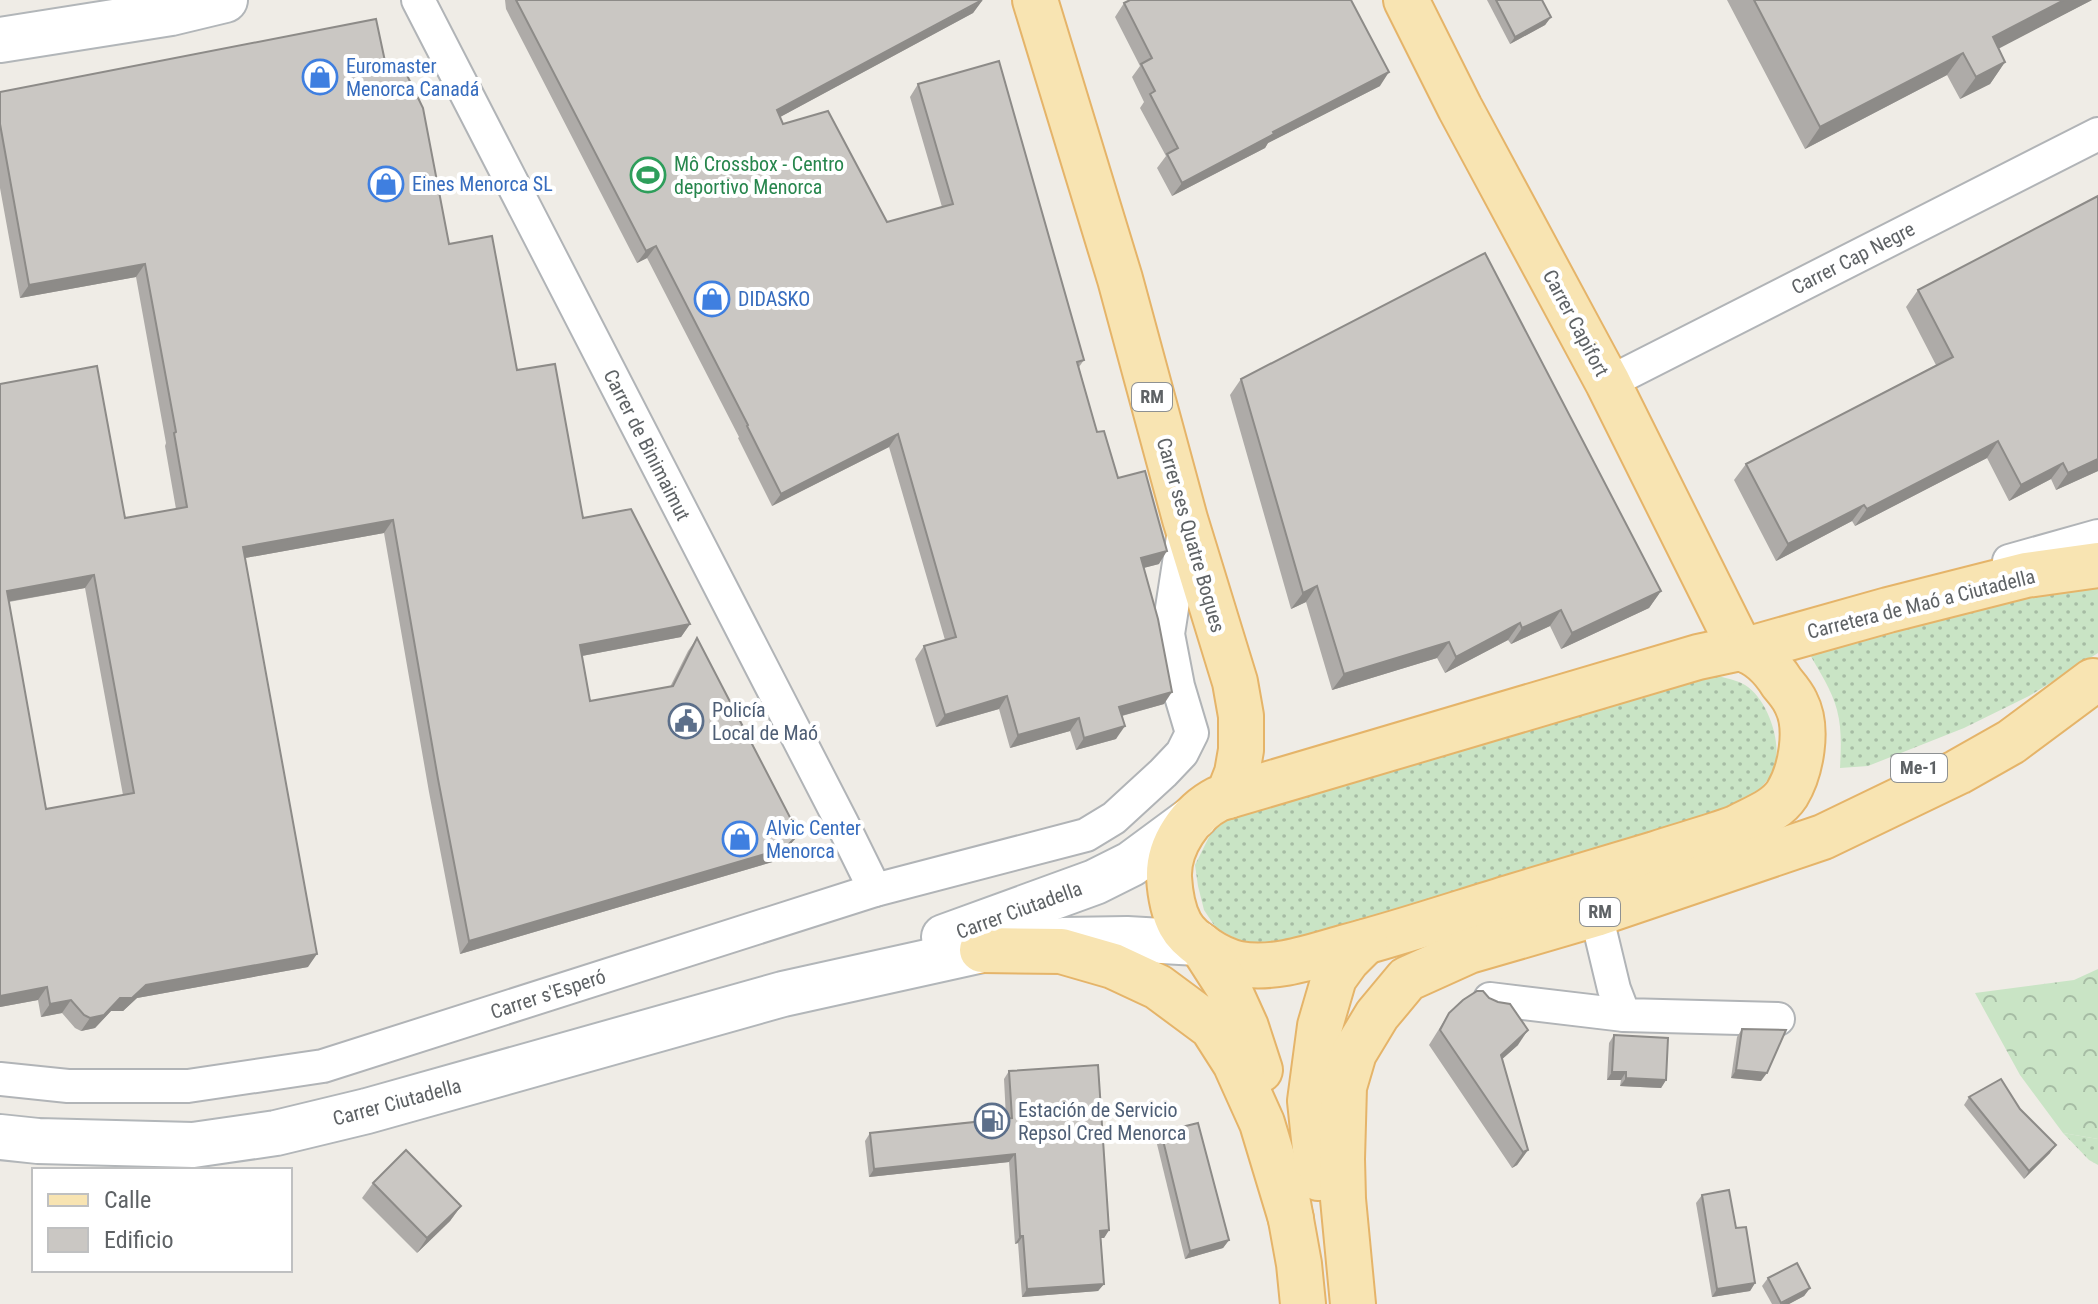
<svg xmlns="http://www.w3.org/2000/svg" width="2098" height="1304" font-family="'Roboto Condensed',sans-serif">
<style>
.grass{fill:url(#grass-dots)}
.forest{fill:url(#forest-crowns)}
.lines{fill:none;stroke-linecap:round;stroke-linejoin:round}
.street-casing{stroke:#b1b4b7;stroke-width:36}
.secondary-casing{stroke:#b2b6b9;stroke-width:48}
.primary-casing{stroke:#e5b469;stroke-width:48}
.street{stroke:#fff;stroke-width:32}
.secondary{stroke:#fff;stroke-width:44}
.primary{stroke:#f8e4b2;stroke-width:44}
.wall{fill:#aeaba8;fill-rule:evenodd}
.shaded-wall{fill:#8d8b88}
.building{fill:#cac7c3;stroke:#8d8b88;stroke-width:2;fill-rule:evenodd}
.labels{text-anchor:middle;stroke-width:8;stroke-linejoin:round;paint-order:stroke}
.shield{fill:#fff;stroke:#8e9193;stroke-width:2}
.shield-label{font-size:18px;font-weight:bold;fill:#5e6265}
.shop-label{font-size:20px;fill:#366cbe;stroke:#fff;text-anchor:start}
.leisure-label{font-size:20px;fill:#27864d;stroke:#fff;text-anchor:start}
.street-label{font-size:20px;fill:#5e6265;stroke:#fff}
.service-label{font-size:20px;fill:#4e5e75;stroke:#fff;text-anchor:start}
</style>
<defs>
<pattern id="grass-dots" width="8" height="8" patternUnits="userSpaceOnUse" patternTransform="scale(2)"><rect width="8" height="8" fill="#c9e4c5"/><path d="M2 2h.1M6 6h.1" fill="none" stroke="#a6bca4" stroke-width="1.8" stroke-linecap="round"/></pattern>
<pattern id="forest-crowns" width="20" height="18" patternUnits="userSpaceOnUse" patternTransform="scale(2)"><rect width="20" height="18" fill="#c9e4c5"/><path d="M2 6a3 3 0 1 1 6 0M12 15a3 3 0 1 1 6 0" fill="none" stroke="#a6bca4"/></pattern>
</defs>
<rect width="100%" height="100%" fill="#efece6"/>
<g class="grass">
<path d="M 2098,576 L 2098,653 L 2029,696 L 1964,728 L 1868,766 L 1840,768 C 1841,749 1842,729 1837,710 C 1832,690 1819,671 1809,653 Z"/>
<path d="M 1715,675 C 1725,678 1737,680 1745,685 C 1768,699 1784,746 1773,770 C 1766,787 1747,800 1734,811 L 1285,942 L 1246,944 L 1216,928 L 1204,910 L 1198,886 L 1195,865 L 1211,833 L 1236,813 Z"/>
<path d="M 2063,1133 L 2098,1139 L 2098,1165 L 2089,1160 Z"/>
</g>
<path class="forest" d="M 2098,969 L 2098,1139 L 2063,1133 L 2020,1075 L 1975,993 L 2074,980 Z"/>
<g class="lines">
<g class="street-casing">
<g id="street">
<path d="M 418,0 L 842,823 L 875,890"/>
<path d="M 1608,383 L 2098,134"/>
<path d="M 2009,561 L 2098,536"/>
<path d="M 1596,914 L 1614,989 L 1624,1015 L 1778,1019"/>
<path d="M 1490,999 L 1624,1015"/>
<path d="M 0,1079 L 68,1086 L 188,1086 L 323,1066 L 875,890 L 1086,835 L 1114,818 L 1163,773 L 1182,753 L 1192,733 L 1178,686 L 1168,634 L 1185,524"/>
</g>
</g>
<g class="secondary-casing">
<g id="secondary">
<path d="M 0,40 L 171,13 L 225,0"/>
<path d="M 944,937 L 1095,882 L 1131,864 L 1196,816"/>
<path d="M 0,1137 L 38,1141 L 193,1145 L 276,1133 L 367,1111 L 783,994 L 982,950 L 1063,940 L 1127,939 L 1198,943"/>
</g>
</g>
<g class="primary-casing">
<g id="primary">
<path d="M 1035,0 L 1120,279 L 1185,519 L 1235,682 L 1241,716 L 1241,750 L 1237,773 L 1228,796"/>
<path d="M 1406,0 L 1460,108 L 1608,383 L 1740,648"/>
<path d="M 1740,648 C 1758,653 1772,667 1782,683 C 1787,689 1793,696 1796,703 C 1809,728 1801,771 1787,794 C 1776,811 1754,818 1736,828 C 1709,838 1682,845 1655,854 C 1608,868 1561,882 1515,896 C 1459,913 1403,932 1346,947 C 1311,957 1275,970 1239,964 C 1219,960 1189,941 1180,924 C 1172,909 1170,893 1169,877 C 1168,845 1191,813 1218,799 L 1698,657 Z"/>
<path d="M 1746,650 L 1888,610 L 2026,575 L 2098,565"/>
<path d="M 1202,946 L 1227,985 L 1246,1027 L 1260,1070"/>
<path d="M 982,950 L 1061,951 L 1113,966 L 1158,987 L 1212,1027 L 1235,1063 L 1262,1123 L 1291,1219"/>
<path d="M 1318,1178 L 1310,1101 L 1320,1026 L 1334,978 L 1347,960 L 1365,942"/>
<path d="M 1286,1192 L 1299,1264 L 1303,1304"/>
<path d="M 1353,1304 L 1343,1199 L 1342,1159 L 1344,1087 L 1354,1053 L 1377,1015 L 1407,979 L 1469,951 L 1596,914 L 1823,837 L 1958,772 L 2011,742 L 2093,681"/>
</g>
</g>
<use href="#street" class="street"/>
<use href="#secondary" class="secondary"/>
<use href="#primary" class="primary"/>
</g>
<g class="wall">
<path d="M 505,0 L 982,0 L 973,13 L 780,117 L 783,124 L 887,222 L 942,207 L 910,97 L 918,84 L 1084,360 L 1079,367 L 1097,432 L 1159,564 L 1143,568 L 1164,704 L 1122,716 L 1116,739 L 1076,750 L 1070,731 L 1010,748 L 999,709 L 936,727 L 915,659 L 924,646 L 945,640 L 889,447 L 772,506 L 738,438 L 739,437 L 647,258 L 637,263 L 506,9 Z"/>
<path d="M 1487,0 L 1542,0 L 1551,17 L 1545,25 L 1510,44 Z"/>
<path d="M 1727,0 L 2092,0 L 1998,48 L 2005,62 L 1990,84 L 1960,99 L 1947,75 L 1805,149 Z"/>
<path d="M 1124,3 L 1380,86 L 1268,143 L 1265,148 L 1172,196 L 1157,168 L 1166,156 L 1140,108 L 1144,102 L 1132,77 L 1140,66 L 1115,17 Z"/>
<path d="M 386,66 L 449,244 L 517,370 L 583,518 L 690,624 L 681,637 L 582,656 L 590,701 L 670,687 L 688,651 L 697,638 L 794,839 L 785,852 L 776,861 L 460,954 L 429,792 L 384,533 L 245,558 L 308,967 L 137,998 L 123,1011 L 111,1011 L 95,1028 L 81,1031 L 75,1028 L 62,1013 L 41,1017 L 38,1000 L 0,1007 L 0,384 L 125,518 L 176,509 L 165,446 L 166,443 L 136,277 L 20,298 L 0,188 L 0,92 ZM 85,588 L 123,795 L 46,809 L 9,602 Z"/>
<path d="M 1918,290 L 2098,471 L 2056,490 L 2051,479 L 2009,501 L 1987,458 L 1855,526 L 1852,521 L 1776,561 L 1734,480 L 1746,464 L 1936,365 L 1906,307 Z"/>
<path d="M 1241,379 L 1661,591 L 1649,608 L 1561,649 L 1550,626 L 1511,644 L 1508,640 L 1445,673 L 1437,658 L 1332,690 L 1306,602 L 1291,609 L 1230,395 Z"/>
<path d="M 1449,1013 L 1518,1045 L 1502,1059 L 1528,1150 L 1517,1165 L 1512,1168 L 1429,1045 Z"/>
<path d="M 1742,1029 L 1761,1081 L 1731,1078 L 1737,1037 Z"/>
<path d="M 1614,1035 L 1666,1080 L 1661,1088 L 1620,1086 L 1621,1080 L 1607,1080 L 1609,1043 Z"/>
<path d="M 1009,1071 L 1109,1230 L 1104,1238 L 1101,1238 L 1104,1284 L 1098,1291 L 1022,1297 L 1018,1243 L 1015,1244 L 1009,1162 L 869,1177 L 865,1141 L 870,1133 L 1006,1118 L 1004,1079 Z"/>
<path d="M 1969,1097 L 2020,1109 L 2050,1153 L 2024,1179 L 1964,1105 Z"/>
<path d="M 1161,1132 L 1229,1240 L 1223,1248 L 1185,1259 L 1156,1140 Z"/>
<path d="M 373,1183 L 461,1206 L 450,1221 L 417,1253 L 362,1198 Z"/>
<path d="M 1702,1195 L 1755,1283 L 1750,1291 L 1712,1297 L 1696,1203 Z"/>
<path d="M 1768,1278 L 1810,1288 L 1804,1296 L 1789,1304 L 1772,1304 L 1762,1286 Z"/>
</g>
<g class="shaded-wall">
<path d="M 2064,0 L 2092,0 L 1977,60 L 1993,37 Z"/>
<path d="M 982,1 L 973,13 L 769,123 L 777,110 Z"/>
<path d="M 1551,17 L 1545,25 L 1510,44 L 1515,37 Z"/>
<path d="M 1963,53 L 1947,75 L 1805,149 L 1820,127 Z"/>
<path d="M 2005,62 L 1990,84 L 1960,99 L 1976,77 Z"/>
<path d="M 1389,72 L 1380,86 L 1268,143 L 1265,148 L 1172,196 L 1182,183 L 1273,132 Z"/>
<path d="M 656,246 L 647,258 L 637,263 L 646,251 Z"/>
<path d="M 145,264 L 136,277 L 20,298 L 29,285 Z"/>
<path d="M 898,434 L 889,447 L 772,506 L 781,494 Z"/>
<path d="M 1998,441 L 1987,458 L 1855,526 L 1867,509 Z"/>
<path d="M 2098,459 L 2098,471 L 2056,490 L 2068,473 Z"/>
<path d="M 2063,463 L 2051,479 L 2009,501 L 2021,485 Z"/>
<path d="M 1864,505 L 1852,521 L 1776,561 L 1788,544 Z"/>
<path d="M 393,520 L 384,533 L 234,560 L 243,547 Z"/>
<path d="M 1167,551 L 1159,564 L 1132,571 L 1141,558 Z"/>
<path d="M 94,575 L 85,588 L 0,603 L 7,591 Z"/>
<path d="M 1317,586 L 1306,602 L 1291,609 L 1303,593 Z"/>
<path d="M 1661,591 L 1649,608 L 1561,649 L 1572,633 Z"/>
<path d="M 1561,610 L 1550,626 L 1511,644 L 1522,628 Z"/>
<path d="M 1520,623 L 1508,640 L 1445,673 L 1456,657 Z"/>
<path d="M 690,624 L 681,637 L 571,658 L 580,645 Z"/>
<path d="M 1449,642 L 1437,658 L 1332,690 L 1344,674 Z"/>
<path d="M 1172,692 L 1164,704 L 1110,719 L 1119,707 Z"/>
<path d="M 1007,696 L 999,709 L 936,727 L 945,715 Z"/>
<path d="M 1079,718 L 1070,731 L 1010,748 L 1018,735 Z"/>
<path d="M 1125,726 L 1116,739 L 1076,750 L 1084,738 Z"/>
<path d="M 794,839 L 785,852 L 776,861 L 460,954 L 469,941 Z"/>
<path d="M 317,954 L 308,967 L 137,998 L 123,1011 L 111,1011 L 95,1028 L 81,1031 L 90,1018 L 120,998 L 146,985 Z"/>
<path d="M 47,987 L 38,1000 L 0,1007 L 0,996 Z"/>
<path d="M 71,1000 L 62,1013 L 41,1017 L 50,1004 Z"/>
<path d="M 1528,1030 L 1518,1045 L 1490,1070 L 1501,1055 Z"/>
<path d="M 1736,1070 L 1767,1073 L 1761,1081 L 1731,1078 Z"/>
<path d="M 1612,1072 L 1626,1072 L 1621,1080 L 1607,1080 Z"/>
<path d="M 1626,1078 L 1666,1080 L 1661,1088 L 1620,1086 Z"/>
<path d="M 2056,1145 L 2050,1153 L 2024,1179 L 2029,1171 Z"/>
<path d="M 1528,1150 L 1517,1165 L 1512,1168 L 1523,1152 Z"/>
<path d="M 1015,1154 L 1009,1162 L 869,1177 L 874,1169 Z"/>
<path d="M 461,1206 L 450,1221 L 417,1253 L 427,1238 Z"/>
<path d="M 1109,1230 L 1104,1238 L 1095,1238 L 1100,1231 Z"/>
<path d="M 1020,1236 L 1023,1236 L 1018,1243 L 1015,1244 Z"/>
<path d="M 1229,1240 L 1223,1248 L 1185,1259 L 1190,1251 Z"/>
<path d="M 1755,1283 L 1750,1291 L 1712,1297 L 1717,1289 Z"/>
<path d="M 1104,1284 L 1098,1291 L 1022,1297 L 1027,1289 Z"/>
<path d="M 1810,1288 L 1804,1296 L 1789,1304 L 1781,1304 Z"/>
</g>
<g class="building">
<path d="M 516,0 L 982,0 L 777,110 L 783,124 L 828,111 L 887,222 L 953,204 L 918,84 L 999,61 L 1084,360 L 1077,362 L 1097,432 L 1104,431 L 1118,478 L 1145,471 L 1167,551 L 1141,558 L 1158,619 L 1172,692 L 1119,707 L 1125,726 L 1084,738 L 1079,718 L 1018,735 L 1007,696 L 945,715 L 924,646 L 956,637 L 898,434 L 781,494 L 747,426 L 748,425 L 656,246 L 646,251 Z"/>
<path d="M 1130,0 L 1351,0 L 1389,72 L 1273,132 L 1274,134 L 1182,183 L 1167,154 L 1178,148 L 1150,94 L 1155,91 L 1141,64 L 1152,58 L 1124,3 Z"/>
<path d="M 1496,0 L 1542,0 L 1551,17 L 1515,37 Z"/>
<path d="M 1754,0 L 2064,0 L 1993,37 L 2005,62 L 1976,77 L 1963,53 L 1820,127 Z"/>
<path d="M 376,19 L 386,66 L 401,63 L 423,108 L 449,244 L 492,236 L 517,370 L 555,364 L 583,518 L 631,509 L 690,624 L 580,645 L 590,701 L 673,686 L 697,638 L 794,825 L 796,834 L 794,839 L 785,848 L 469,941 L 438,779 L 393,520 L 243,547 L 317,954 L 146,985 L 132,998 L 120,998 L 104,1015 L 90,1018 L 84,1015 L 71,1000 L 50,1004 L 47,987 L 0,996 L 0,384 L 97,366 L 125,518 L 187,507 L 174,433 L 176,432 L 145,264 L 29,285 L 0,124 L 0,92 ZM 94,575 L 134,793 L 46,809 L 7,591 Z"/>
<path d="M 2098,196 L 2098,459 L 2068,473 L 2063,463 L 2021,485 L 1998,441 L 1867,509 L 1864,505 L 1788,544 L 1746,464 L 1953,357 L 1918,290 Z"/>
<path d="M 1485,253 L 1661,591 L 1572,633 L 1561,610 L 1522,628 L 1520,623 L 1456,657 L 1449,642 L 1344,674 L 1317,586 L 1303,593 L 1241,379 Z"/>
<path d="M 1477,991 L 1483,991 L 1489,998 L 1498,1002 L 1510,1004 L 1528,1030 L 1501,1055 L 1528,1150 L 1523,1152 L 1440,1030 L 1449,1013 L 1463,1000 Z"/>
<path d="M 1742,1029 L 1786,1030 L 1767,1073 L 1736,1070 Z"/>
<path d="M 1614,1035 L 1668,1038 L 1666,1080 L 1626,1078 L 1626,1072 L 1612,1072 Z"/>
<path d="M 1098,1065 L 1109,1230 L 1100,1231 L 1104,1284 L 1027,1289 L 1023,1236 L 1020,1236 L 1015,1154 L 874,1169 L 870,1133 L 1012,1118 L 1009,1071 Z"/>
<path d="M 2001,1079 L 2020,1109 L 2056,1145 L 2029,1171 L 1969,1097 Z"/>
<path d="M 1198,1123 L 1229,1240 L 1190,1251 L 1161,1132 Z"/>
<path d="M 406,1150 L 461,1206 L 427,1238 L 373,1183 Z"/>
<path d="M 1729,1190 L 1736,1228 L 1746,1227 L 1755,1283 L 1717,1289 L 1702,1195 Z"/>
<path d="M 1797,1263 L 1810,1288 L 1781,1303 L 1768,1278 Z"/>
</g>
<defs>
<g id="shop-ring" transform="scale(1.8)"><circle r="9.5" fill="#fff" stroke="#3f7fe0" stroke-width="1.5"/><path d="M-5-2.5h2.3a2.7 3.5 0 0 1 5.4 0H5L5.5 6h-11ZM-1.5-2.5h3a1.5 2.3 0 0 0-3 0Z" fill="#3f7fe0"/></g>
<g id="stadium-ring" transform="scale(1.8)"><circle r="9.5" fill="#fff" stroke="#2e9e5b" stroke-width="1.5"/><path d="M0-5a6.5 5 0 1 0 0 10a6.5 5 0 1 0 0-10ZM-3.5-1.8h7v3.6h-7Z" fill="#2e9e5b"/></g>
<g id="civic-ring" transform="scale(1.8)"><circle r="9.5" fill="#fff" stroke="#5c6f8a" stroke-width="1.5"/><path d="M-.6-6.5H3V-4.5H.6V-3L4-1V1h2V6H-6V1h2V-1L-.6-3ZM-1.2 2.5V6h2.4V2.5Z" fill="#5c6f8a"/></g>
<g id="fuel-ring" transform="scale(1.8)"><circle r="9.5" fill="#fff" stroke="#5c6f8a" stroke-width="1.5"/><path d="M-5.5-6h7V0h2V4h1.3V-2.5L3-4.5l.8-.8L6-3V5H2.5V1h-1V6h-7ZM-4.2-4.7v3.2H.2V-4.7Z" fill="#5c6f8a"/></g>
</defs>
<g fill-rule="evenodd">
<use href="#shop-ring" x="320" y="77"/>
<use href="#stadium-ring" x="648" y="175"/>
<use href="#shop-ring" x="386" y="184"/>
<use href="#shop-ring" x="712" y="299"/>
<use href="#civic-ring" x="686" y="721"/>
<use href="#shop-ring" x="740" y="839"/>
<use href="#fuel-ring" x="992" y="1121"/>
</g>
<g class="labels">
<g class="shield">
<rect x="1132" y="383" width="40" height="28" rx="6"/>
<rect x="1891" y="754" width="56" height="28" rx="6"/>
<rect x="1580" y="898" width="40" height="28" rx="6"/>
</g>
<g class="shield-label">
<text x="1152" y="403">RM</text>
<text x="1919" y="774">Me-1</text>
<text x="1600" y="918">RM</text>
</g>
<g class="shop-label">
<text x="346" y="73">Euromaster<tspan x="346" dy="23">Menorca Canadá</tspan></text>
<text x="412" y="191">Eines Menorca SL</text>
<text x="738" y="306">DIDASKO</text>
<text x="766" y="835">Alvic Center<tspan x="766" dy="23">Menorca</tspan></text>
</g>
<g class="leisure-label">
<text x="674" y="171">Mô Crossbox - Centro<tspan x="674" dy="23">deportivo Menorca</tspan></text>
</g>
<g class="street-label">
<text transform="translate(1853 258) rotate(-27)" y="7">Carrer Cap Negre</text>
<text transform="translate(1576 323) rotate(62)" y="7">Carrer Capifort</text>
<text transform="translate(647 445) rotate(63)" y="7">Carrer de Binimaimut</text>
<text transform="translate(1191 535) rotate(74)" y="7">Carrer ses Quatre Boques</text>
<text transform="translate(1921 604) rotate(-14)" y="7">Carretera de Maó a Ciutadella</text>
<text transform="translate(1019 910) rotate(-20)" y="7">Carrer Ciutadella</text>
<text transform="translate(548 994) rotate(-18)" y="7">Carrer s'Esperó</text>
<text transform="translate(397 1102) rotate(-15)" y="7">Carrer Ciutadella</text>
</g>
<g class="service-label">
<text x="712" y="717">Policía<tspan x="712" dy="23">Local de Maó</tspan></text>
<text x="1018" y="1117">Estación de Servicio<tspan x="1018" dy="23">Repsol Cred Menorca</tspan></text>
</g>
</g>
<rect x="32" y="1168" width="260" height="104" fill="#ffffff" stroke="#bfc0c1" stroke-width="2"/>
<rect x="48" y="1194" width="40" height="12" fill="#f8e4b2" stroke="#bfc0c1" stroke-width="2"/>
<text x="104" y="1208" font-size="24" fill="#5e6265">Calle</text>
<rect x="48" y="1228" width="40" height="24" fill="#cac7c3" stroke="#bfc0c1" stroke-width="2"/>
<text x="104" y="1248" font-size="24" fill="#5e6265">Edificio</text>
</svg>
